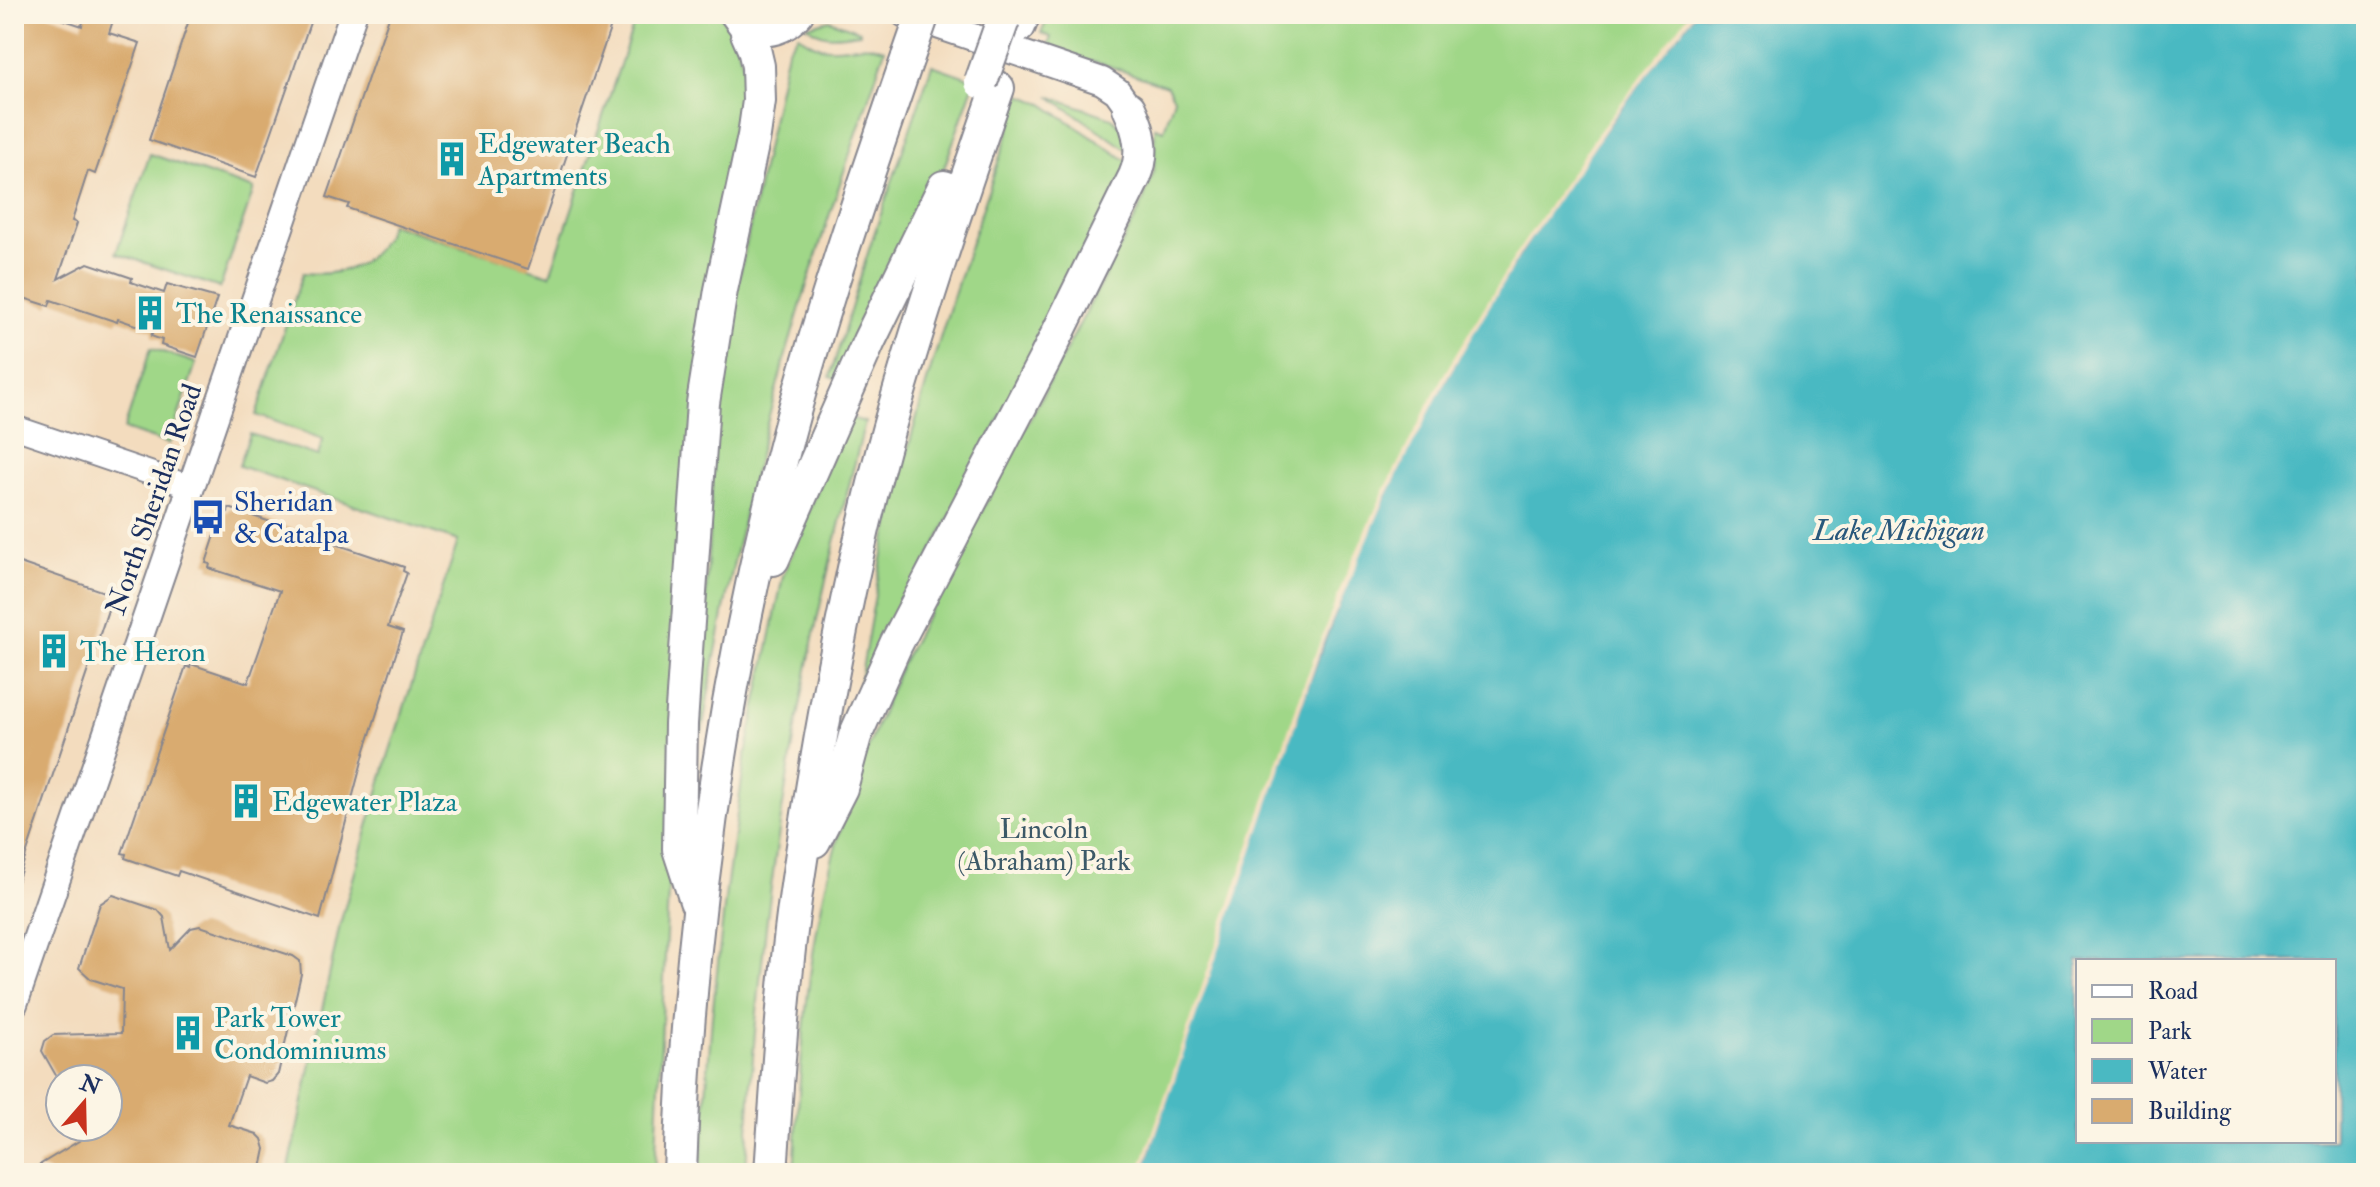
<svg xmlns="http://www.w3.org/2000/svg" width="2380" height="1187" font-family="'IM FELL Double Pica',serif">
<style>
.green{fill:#a0d788;stroke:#5e8373;stroke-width:2}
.water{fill:#4ab9c2;stroke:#327490;stroke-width:2;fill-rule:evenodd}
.pier{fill:#f3dcbe}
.building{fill:#d9ab6f}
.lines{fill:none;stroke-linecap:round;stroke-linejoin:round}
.minor-casing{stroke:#87868e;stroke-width:26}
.major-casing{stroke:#87868e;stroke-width:30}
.highway-casing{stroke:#87868e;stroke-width:36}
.minor{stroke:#fff;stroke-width:22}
.major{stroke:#fff;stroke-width:26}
.highway{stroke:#fff;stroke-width:32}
.highway-bridge-casing{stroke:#87868e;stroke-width:36;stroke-linecap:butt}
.highway-bridge{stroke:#fff;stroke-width:32}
.labels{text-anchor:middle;stroke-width:8;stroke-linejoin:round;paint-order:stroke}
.culture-label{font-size:28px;fill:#0d838f;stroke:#fcf5e5;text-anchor:start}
.street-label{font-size:28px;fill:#1b2f5e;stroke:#fcf5e5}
.transit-label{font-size:28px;fill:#164399;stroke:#fcf5e5;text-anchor:start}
.park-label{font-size:28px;fill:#3c5968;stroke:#fcf5e5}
.water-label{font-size:30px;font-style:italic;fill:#29587c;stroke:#fcf5e5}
</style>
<rect width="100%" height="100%" fill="#fcf5e5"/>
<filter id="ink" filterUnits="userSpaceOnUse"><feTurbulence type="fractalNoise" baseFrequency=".0125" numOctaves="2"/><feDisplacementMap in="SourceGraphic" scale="16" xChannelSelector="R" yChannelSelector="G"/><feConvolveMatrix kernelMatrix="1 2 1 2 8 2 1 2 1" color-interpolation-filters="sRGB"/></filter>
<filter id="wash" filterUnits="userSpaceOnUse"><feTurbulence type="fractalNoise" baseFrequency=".006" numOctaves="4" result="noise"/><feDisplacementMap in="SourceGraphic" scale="32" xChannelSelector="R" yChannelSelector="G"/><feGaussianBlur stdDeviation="1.8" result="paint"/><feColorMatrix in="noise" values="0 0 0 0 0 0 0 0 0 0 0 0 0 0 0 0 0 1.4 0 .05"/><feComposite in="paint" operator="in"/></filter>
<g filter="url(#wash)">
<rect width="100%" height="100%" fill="#f3dcbe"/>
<g class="green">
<path d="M 637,14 L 720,14 L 733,33 L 747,77 L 685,524 L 655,1173 L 288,1173 L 340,924 L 388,757 L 458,541 L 239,466 L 250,434 L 318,456 L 323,439 L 256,415 L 303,273 C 344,277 377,264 390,224 L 550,275 Z"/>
<path d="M 1050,14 L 1695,14 C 1567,169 1457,341 1373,524 C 1328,623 1294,725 1259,828 C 1220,943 1180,1057 1143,1173 L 794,1173 C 800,1072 805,970 829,872 C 846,800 873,733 901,665 L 1140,209 L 1154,171 L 1155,127 L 1164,130 L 1174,98 L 1167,86 L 1106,65 L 1046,51 L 1051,37 L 1041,33 Z"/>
<path d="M 829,20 L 860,31 L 860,33 C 839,36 824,40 807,26 Z"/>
<path d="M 798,35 C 807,40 817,48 828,48 C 851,49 862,41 885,49 C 857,134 827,219 801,304 C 758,444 725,588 702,732 L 699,732 L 715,419 L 727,335 L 787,50 Z"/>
<path d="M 932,65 L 975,80 L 939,182 L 843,382 L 830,377 L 870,246 Z"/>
<path d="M 1021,95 L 1043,104 L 1130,163 L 857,699 C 867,643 875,587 888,531 C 921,383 972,239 1021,95 Z"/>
<path d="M 1049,96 L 1112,118 L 1121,127 L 1129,151 Z"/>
<path d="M 150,154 L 254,189 L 220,288 L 116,253 Z"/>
<path d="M 151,348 L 196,363 L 169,444 L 124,429 Z"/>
<path d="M 847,417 L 865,422 C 846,499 825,576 810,654 C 776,824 753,999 746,1173 L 700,1173 L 712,1017 L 726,890 L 745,759 L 783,576 Z"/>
</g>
<path class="water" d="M 1695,14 L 2366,14 L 2366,1173 L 1143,1173 C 1180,1057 1220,943 1259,828 C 1294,725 1328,623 1373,524 C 1457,341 1567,169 1695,14 ZM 2078,961 L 2334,961 L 2334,1141 L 2078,1141 Z"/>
<path class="pier" d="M 1689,14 L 1695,14 L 1615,116 L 1521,253 L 1447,378 L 1386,497 L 1324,640 L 1143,1173 L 1139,1173 L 1304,684 L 1344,579 L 1382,495 L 1443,376 L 1518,251 L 1595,137 Z"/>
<g id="blocks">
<g class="building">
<path d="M 14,14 L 47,14 L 82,26 L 85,14 L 115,14 L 109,33 L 140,43 L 95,174 L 88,171 L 72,221 L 77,223 L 58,279 L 88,263 L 132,278 L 131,282 L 164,293 L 167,284 L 217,298 L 197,357 L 161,345 L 162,340 L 151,336 L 153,331 L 118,319 L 117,322 L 51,300 L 49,306 L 14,295 Z"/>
<path d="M 191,14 L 313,14 L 256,177 L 149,140 Z"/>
<path d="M 390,14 L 615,14 L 528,269 L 347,208 L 349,204 L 327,197 Z"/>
<path d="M 229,508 L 404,567 L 403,571 L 407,573 L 388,627 L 403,632 L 365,750 L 320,919 L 179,871 L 177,876 L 125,858 L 126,854 L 122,853 L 186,666 L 190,668 L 191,664 L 248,683 L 280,591 L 209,568 L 210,564 L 206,563 L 223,511 L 228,512 Z"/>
<path d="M 14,561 L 113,595 L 17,882 L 14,881 Z"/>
<path d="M 113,895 L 158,910 L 164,917 L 170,950 L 191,928 L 200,926 L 293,956 L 300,961 L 301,974 L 278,1074 L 272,1081 L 265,1083 L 246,1076 L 229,1125 L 257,1134 L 262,1139 L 265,1149 L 260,1173 L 229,1173 L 206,1165 L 204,1173 L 53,1173 L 36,1167 L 92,1133 L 88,1127 L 108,1127 L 108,1079 L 58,1079 L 42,1051 L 45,1041 L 53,1035 L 121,1033 L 122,989 L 91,979 L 79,968 L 100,904 Z"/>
</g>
</g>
</g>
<g filter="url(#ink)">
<use href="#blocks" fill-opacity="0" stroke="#87868e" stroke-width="2"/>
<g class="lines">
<g class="minor-casing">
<path id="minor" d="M 14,427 L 191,487"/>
</g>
<g class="major-casing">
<g id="major">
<path d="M 733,14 L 747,33 C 770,34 784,32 800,14"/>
<path d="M 905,14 L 1102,81 L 1117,91 L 1129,108"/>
<path d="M 14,1004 L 353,14"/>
</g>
</g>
<g class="highway-casing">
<g id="highway">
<path d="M 1019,26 L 1024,14"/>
<path d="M 773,559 L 869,341 L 944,187"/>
<path d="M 814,841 L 841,788 L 855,736 L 896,644 L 1045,359 L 1135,176 C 1145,153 1140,131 1129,108"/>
<path d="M 696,901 L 679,849 L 681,724 L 703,403 L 721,290 L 754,136 L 759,101 L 758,66 L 754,49 L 747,33"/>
<path d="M 680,1173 C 688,933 722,693 781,461 C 816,324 862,190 908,57"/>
<path d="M 771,1173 C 778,1071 784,967 800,866 C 822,719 849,571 889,427 C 921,313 959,200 998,88"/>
</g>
</g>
<use href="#minor" class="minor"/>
<use href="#major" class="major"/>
<use href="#highway" class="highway"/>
<g class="highway-bridge-casing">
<g id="highway-bridge">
<path d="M 908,57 L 923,14"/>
<path d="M 981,82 L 1003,20"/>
</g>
</g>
<use href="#highway-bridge" class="highway-bridge"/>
</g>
</g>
<defs>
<g id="building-bare" transform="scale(2.76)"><path d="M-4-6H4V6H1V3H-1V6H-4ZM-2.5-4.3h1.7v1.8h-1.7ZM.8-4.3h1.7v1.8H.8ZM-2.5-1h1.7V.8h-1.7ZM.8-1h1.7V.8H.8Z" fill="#0f9aa8" stroke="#fcf5e5" stroke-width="2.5" paint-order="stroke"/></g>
<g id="bus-bare" transform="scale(2.76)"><path d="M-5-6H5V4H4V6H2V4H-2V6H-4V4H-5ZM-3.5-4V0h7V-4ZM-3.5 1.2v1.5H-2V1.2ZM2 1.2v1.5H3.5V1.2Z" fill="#1a4fb4" stroke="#fcf5e5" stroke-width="2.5" paint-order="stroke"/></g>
</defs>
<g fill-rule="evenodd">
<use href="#building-bare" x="452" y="159"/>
<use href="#building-bare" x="150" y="313"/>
<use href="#bus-bare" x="208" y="517"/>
<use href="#building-bare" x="54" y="651"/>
<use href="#building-bare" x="246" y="801"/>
<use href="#building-bare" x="188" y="1033"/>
</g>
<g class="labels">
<g class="culture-label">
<text x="478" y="153">Edgewater Beach<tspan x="478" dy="32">Apartments</tspan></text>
<text x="176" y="323">The Renaissance</text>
<text x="80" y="661">The Heron</text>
<text x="272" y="811">Edgewater Plaza</text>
<text x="214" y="1027">Park Tower<tspan x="214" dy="32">Condominiums</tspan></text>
</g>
<g class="street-label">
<text transform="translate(153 499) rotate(-71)" y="10">North Sheridan Road</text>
</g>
<g class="transit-label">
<text x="234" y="511">Sheridan<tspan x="234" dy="32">&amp; Catalpa</tspan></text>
</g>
<g class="park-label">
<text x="1044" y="838">Lincoln<tspan x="1044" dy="32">(Abraham) Park</tspan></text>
</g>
<g class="water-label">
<text x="1899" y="540">Lake Michigan</text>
</g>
</g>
<rect width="2380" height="1187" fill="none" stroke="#fcf5e5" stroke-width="48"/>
<rect x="2076" y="959" width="260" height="184" fill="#fcf5e5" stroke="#a2a6af" stroke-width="2"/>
<rect x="2092" y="985" width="40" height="12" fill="#ffffff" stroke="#a2a6af" stroke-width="2"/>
<text x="2148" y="999" font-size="24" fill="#1b2f5e">Road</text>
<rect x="2092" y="1019" width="40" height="24" fill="#a0d788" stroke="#a2a6af" stroke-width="2"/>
<text x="2148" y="1039" font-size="24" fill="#1b2f5e">Park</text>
<rect x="2092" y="1059" width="40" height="24" fill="#4ab9c2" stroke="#a2a6af" stroke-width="2"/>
<text x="2148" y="1079" font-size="24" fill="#1b2f5e">Water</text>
<rect x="2092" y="1099" width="40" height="24" fill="#d9ab6f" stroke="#a2a6af" stroke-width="2"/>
<text x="2148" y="1119" font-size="24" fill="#1b2f5e">Building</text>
<g transform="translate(84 1103) rotate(20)"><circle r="38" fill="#fcf5e5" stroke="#a2a6af" stroke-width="2"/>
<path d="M0-6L14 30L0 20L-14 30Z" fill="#c8321e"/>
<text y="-12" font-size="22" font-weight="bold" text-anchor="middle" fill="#1b2f5e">N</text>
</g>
</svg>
